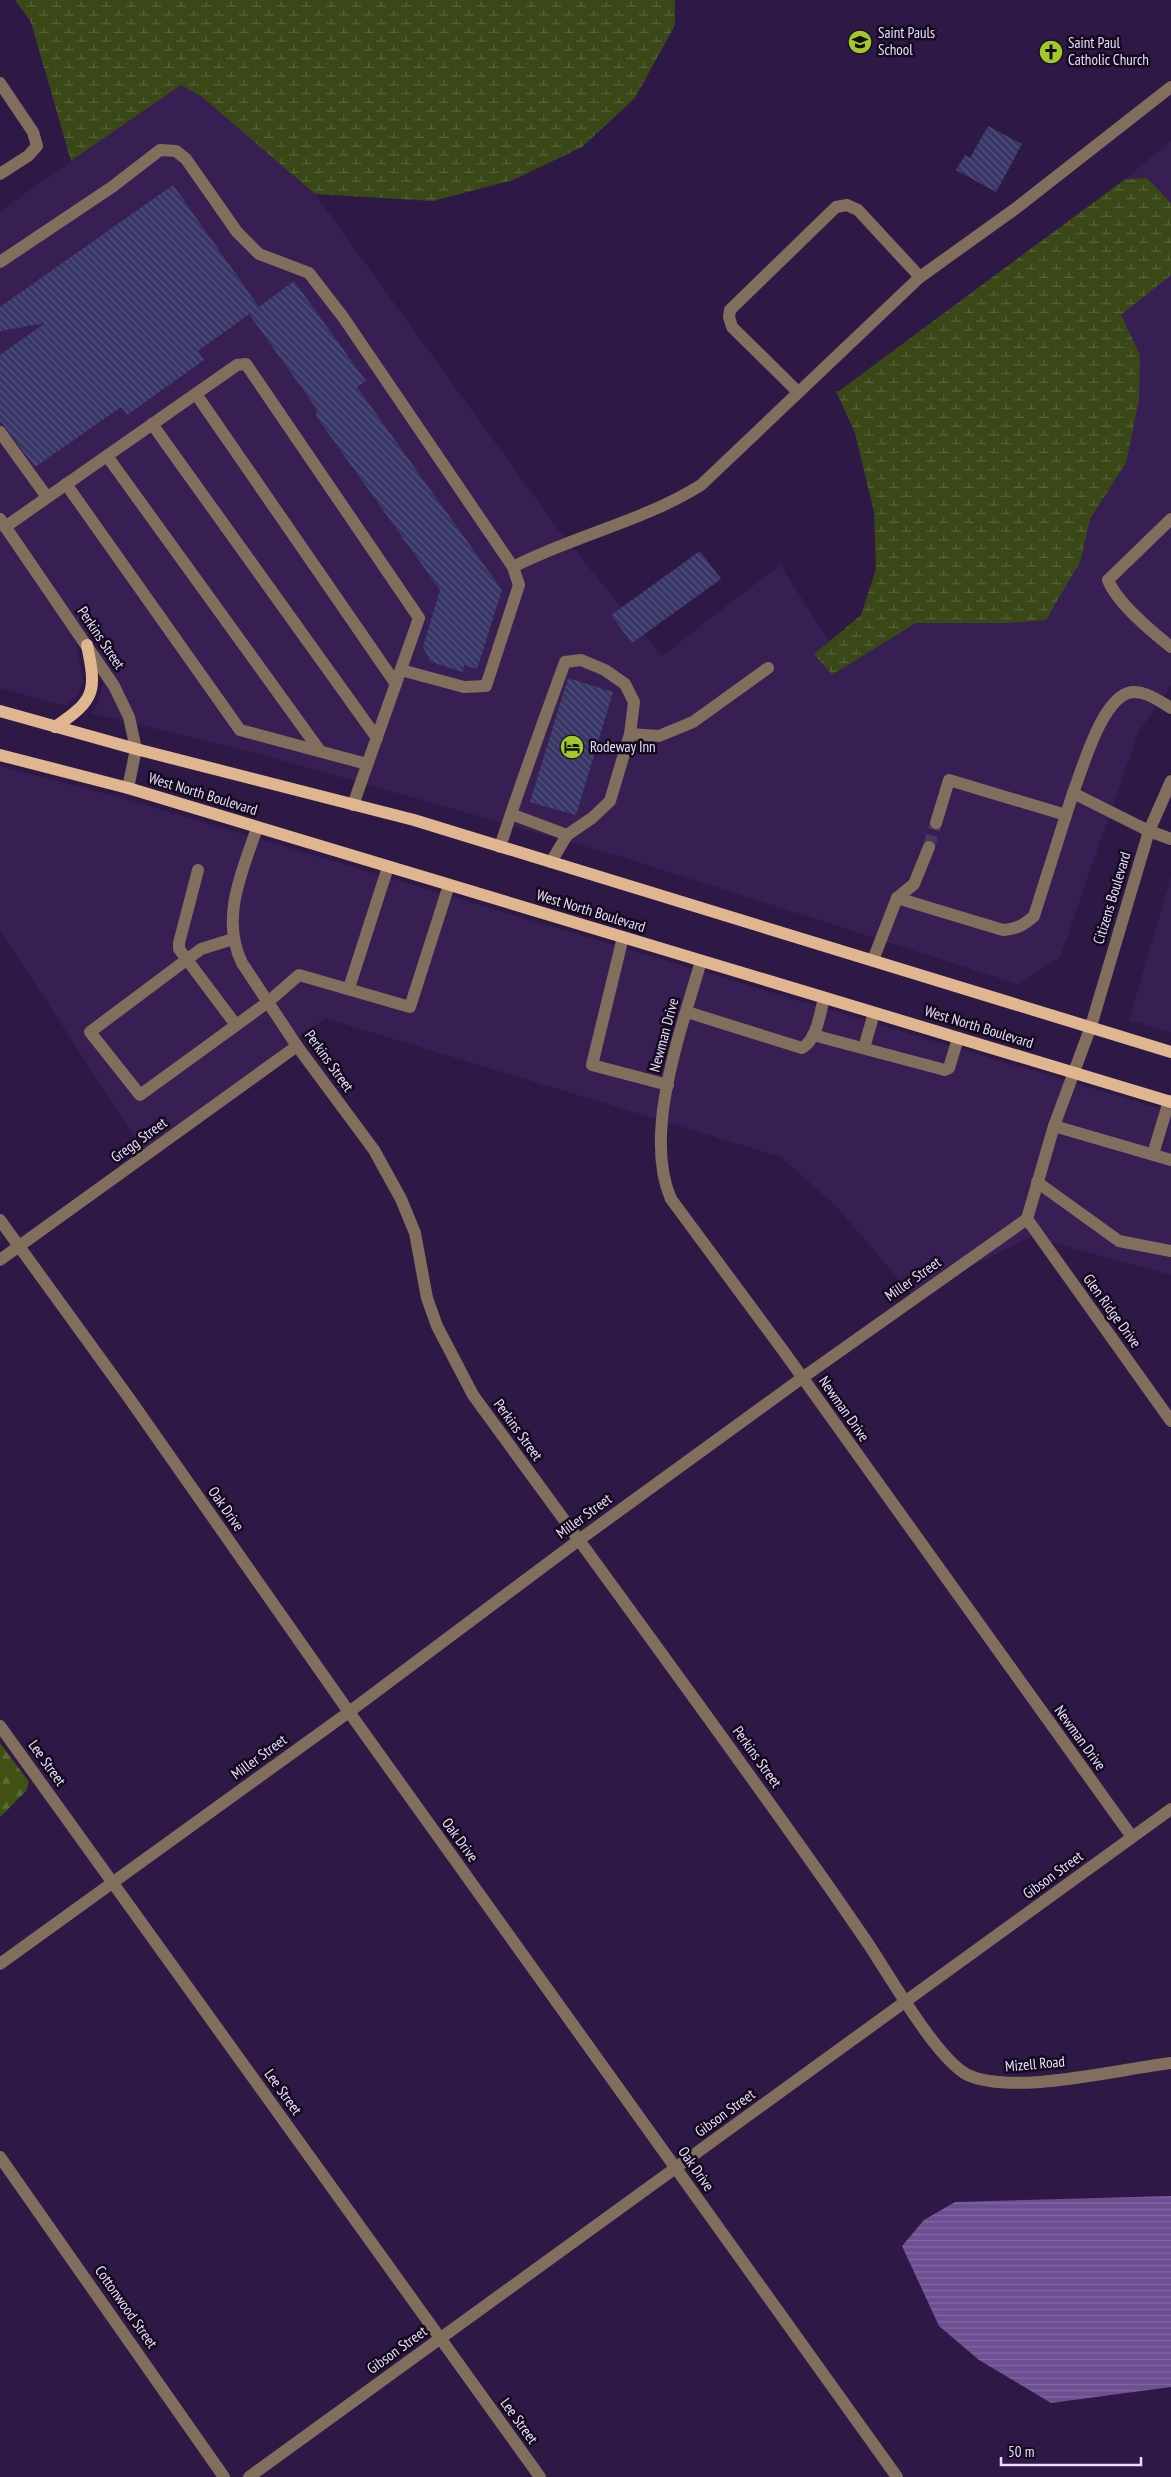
<svg xmlns="http://www.w3.org/2000/svg" width="1171" height="2477" font-family="'PT Sans Narrow',sans-serif">
<style>
.built{fill:#381f53}
.forest{fill:url(#forest-firs)}
.wetland{fill:url(#wetland-marsh)}
.water{fill:url(#water-rules)}
.building{fill:url(#building-back-hatch)}
.lines{fill:none;stroke-linecap:round;stroke-linejoin:round}
.minor-tunnel{stroke:#4a3661;stroke-width:12;stroke-dasharray:12 6;stroke-linecap:butt}
.minor{stroke:#826e5c;stroke-width:12}
.major{stroke:#e0b690;stroke-width:12}
.labels{text-anchor:middle;stroke-width:5;stroke-linejoin:round;paint-order:stroke}
.poi-label{font-size:15px;fill:#e8ddfa;stroke:#130a1d;text-anchor:start}
.street-label{font-size:15px;fill:#e8ddfa;stroke:#130a1d}
</style>
<defs>
<pattern id="forest-firs" width="22" height="20" patternUnits="userSpaceOnUse" patternTransform="scale(1.25)"><rect width="22" height="20" fill="#415114"/><path d="M5 1l3.5 6h-7zM16 11l3.5 6h-7z" fill="#5c6a37"/></pattern>
<pattern id="wetland-marsh" width="20" height="14" patternUnits="userSpaceOnUse" patternTransform="scale(1.25)"><rect width="20" height="14" fill="#3a4817"/><path d="M1 5h8M5 5V1M11 12h8M15 12V8" fill="none" stroke="#56623a"/></pattern>
<pattern id="water-rules" width="6" height="5" patternUnits="userSpaceOnUse" patternTransform="scale(1.25)"><rect width="6" height="5" fill="#6d4f92"/><path d="M0 2.5h6" fill="none" stroke="#8268a2"/></pattern>
<pattern id="building-back-hatch" width="6" height="6" patternUnits="userSpaceOnUse" patternTransform="scale(1.25)"><rect width="6" height="6" fill="#383666"/><path d="M-1 5l2 2M0 0l6 6M5-1l2 2" fill="none" stroke="#55537d"/></pattern>
</defs>
<rect width="100%" height="100%" fill="#2e1946"/>
<g class="built">
<path d="M 181,85 L 202,97 L 315,194 L 563,536 L 662,656 L 780,565 L 829,641 L 814,654 L 832,675 L 916,623 L 1009,623 L 1081,560 L 1090,519 L 1126,463 L 1140,355 L 1121,315 L 1171,275 L 1171,685 L 1138,733 L 1060,957 L 1018,984 L 619,856 L 256,753 L 91,713 L 97,705 L 103,683 L 102,669 L 94,633 L 75,636 L 83,680 L 78,695 L 66,706 L 0,688 L 0,211 Z"/>
<path d="M 1171,141 L 1171,203 L 1147,178 L 1125,179 Z"/>
<path d="M 0,766 L 126,799 L 1171,1112 L 1171,1275 L 1031,1237 L 912,1295 L 838,1208 L 781,1157 L 325,1018 L 144,1151 L 0,930 Z"/>
<path d="M 1171,877 L 1171,1032 L 1129,1020 Z"/>
</g>
<path class="forest" d="M 0,1743 L 29,1782 L 26,1791 L 0,1817 Z"/>
<g class="wetland">
<path d="M 15,0 L 675,0 L 675,25 L 635,98 L 582,147 L 513,180 L 433,201 L 315,194 L 202,97 L 181,85 L 71,161 L 31,22 Z"/>
<path d="M 1147,178 L 1171,203 L 1171,275 L 1121,315 L 1140,355 L 1139,400 L 1126,463 L 1090,519 L 1081,560 L 1046,620 L 1009,623 L 916,623 L 832,675 L 814,654 L 861,615 L 876,569 L 874,512 L 855,433 L 836,391 L 839,391 L 1125,179 Z"/>
</g>
<path class="water" d="M 1171,2196 L 1171,2387 L 1051,2403 L 979,2360 L 939,2326 L 902,2246 L 924,2220 L 955,2202 Z"/>
<g class="building">
<path d="M 988,126 L 1022,144 L 996,192 L 956,170 L 965,155 L 970,158 Z"/>
<path d="M 173,185 L 259,307 L 198,351 L 204,360 L 127,415 L 121,407 L 35,467 L 0,421 L 0,355 L 45,323 L 0,331 L 0,307 Z"/>
<path d="M 294,281 L 366,381 L 357,387 L 502,590 L 477,669 L 464,665 L 463,672 L 431,662 L 423,647 L 440,590 L 316,416 L 317,409 L 249,314 Z"/>
<path d="M 700,551 L 721,579 L 632,643 L 611,615 Z"/>
<path d="M 568,678 L 613,692 L 576,815 L 530,802 Z"/>
</g>
<g class="lines">
<path class="minor-tunnel" d="M 929,847 L 936,823"/>
<g class="minor">
<path d="M 0,83 L 33,132 L 37,146 L 28,156 L 0,174"/>
<path d="M 0,262 L 112,187 L 160,150 L 176,151 L 186,159 L 237,232 L 259,254 L 309,273 L 343,317 L 513,567 L 519,585 L 486,686 L 464,687 L 401,670"/>
<path d="M 798,392 L 732,327 L 729,317 L 730,310 L 836,207 L 847,205 L 858,210 L 920,277"/>
<path d="M 196,394 L 396,684"/>
<path d="M 152,424 L 377,738"/>
<path d="M 0,432 L 47,497"/>
<path d="M 107,456 L 320,751"/>
<path d="M 66,484 L 240,730 L 367,764"/>
<path d="M 0,519 L 114,686 L 129,717 L 136,749 L 128,788"/>
<path d="M 1171,519 L 1108,580 C 1117,603 1151,631 1171,647"/>
<path d="M 5,527 L 237,365 L 246,364 L 419,618 L 353,805"/>
<path d="M 513,567 C 573,536 644,521 701,485 L 920,277 L 1015,209 L 1171,87"/>
<path d="M 630,734 L 659,736 L 693,722 L 768,668"/>
<path d="M 1073,793 C 1083,767 1101,702 1128,693 C 1142,688 1159,701 1171,708"/>
<path d="M 936,823 L 949,780 L 1066,815"/>
<path d="M 257,828 C 242,872 220,918 242,963 L 297,1046 L 374,1150 L 401,1199 L 415,1233 L 427,1298 L 437,1326 L 473,1395 C 594,1561 716,1726 834,1894 C 845,1910 856,1926 867,1942 C 888,1973 937,2060 968,2075 C 1014,2096 1119,2069 1171,2063"/>
<path d="M 500,847 C 520,785 543,723 565,662 L 581,660 L 605,670 L 625,684 L 634,702 L 630,734 L 610,801 L 592,818 L 567,835 L 511,814"/>
<path d="M 551,862 L 567,835"/>
<path d="M 198,870 L 179,943 L 179,949 L 236,1025"/>
<path d="M 897,898 L 914,884 L 929,847"/>
<path d="M 623,937 L 592,1065 L 668,1085"/>
<path d="M 233,939 L 201,949 L 90,1032 L 140,1095 L 268,1002 L 299,975 L 410,1007 L 449,885"/>
<path d="M 873,960 L 897,898 L 1003,930 C 1017,929 1024,925 1034,916 L 1073,793 L 1149,831 L 1171,839"/>
<path d="M 701,961 C 682,1028 642,1133 671,1199 L 782,1349 L 1132,1837"/>
<path d="M 349,988 L 388,867"/>
<path d="M 687,1012 L 802,1048 C 817,1040 820,1013 824,998"/>
<path d="M 813,1035 L 945,1070 L 949,1068 L 958,1038"/>
<path d="M 864,1048 L 874,1013"/>
<path d="M 1054,1126 L 1171,1160"/>
<path d="M 1153,1154 L 1169,1101"/>
<path d="M 1037,1182 L 1119,1241 L 1171,1251"/>
<path d="M 1027,1219 L 1171,1421"/>
<path d="M 0,1220 L 129,1398 L 349,1712 L 897,2477"/>
<path d="M 0,1260 L 297,1046"/>
<path d="M 0,1726 L 540,2477"/>
<path d="M 0,1964 L 349,1712 L 579,1540 L 802,1378 L 1027,1219 L 1054,1126 L 1091,1026 L 1149,831 L 1171,781"/>
<path d="M 0,2157 L 224,2477"/>
<path d="M 249,2477 L 1171,1809"/>
</g>
<g class="major">
<path d="M 0,711 L 136,749 L 414,820 L 1171,1052"/>
<path d="M 55,727 C 95,700 97,692 87,645"/>
<path d="M 0,755 L 128,788 L 1171,1102"/>
</g>
</g>
<defs>
<g id="school-disc" transform="scale(1.25)"><circle r="9.5" fill="#a2c929" stroke="#130a1d"/><path d="M0-5L7-2L0 1L-7-2ZM-4 1L0 2.5L4 1V4Q0 6-4 4Z" fill="#111"/></g>
<g id="church-disc" transform="scale(1.25)"><circle r="9.5" fill="#a2c929" stroke="#130a1d"/><path d="M-1.2-6h2.4v3.5h3.3v2.4h-3.3V6h-2.4V-.1h-3.3v-2.4h3.3Z" fill="#111"/></g>
<g id="hotel-disc" transform="scale(1.25)"><circle r="9.5" fill="#a2c929" stroke="#130a1d"/><path d="M-6-4.5h1.5V1H6V5H4.5V3h-9V5H-6ZM-4 0a1.8 1.8 0 1 1 3.6 0ZM.5 0V-2.5h3Q6-2.5 6 0Z" fill="#111"/></g>
</defs>
<g fill-rule="evenodd">
<use href="#school-disc" x="860" y="42"/>
<use href="#church-disc" x="1051" y="52"/>
<use href="#hotel-disc" x="572" y="747"/>
</g>
<g class="labels">
<g class="poi-label">
<text x="878" y="38">Saint Pauls<tspan x="878" dy="17">School</tspan></text>
<text x="1068" y="48">Saint Paul<tspan x="1068" dy="17">Catholic Church</tspan></text>
<text x="590" y="752">Rodeway Inn</text>
</g>
<g class="street-label">
<text transform="translate(101 638) rotate(56)" y="5">Perkins Street</text>
<text transform="translate(203 794) rotate(17)" y="5">West North Boulevard</text>
<text transform="translate(1112 898) rotate(-73)" y="5">Citizens Boulevard</text>
<text transform="translate(591 911) rotate(17)" y="5">West North Boulevard</text>
<text transform="translate(979 1027) rotate(17)" y="5">West North Boulevard</text>
<text transform="translate(664 1035) rotate(-75)" y="5">Newman Drive</text>
<text transform="translate(329 1061) rotate(54)" y="5">Perkins Street</text>
<text transform="translate(139 1140) rotate(-36)" y="5">Gregg Street</text>
<text transform="translate(913 1279) rotate(-35)" y="5">Miller Street</text>
<text transform="translate(1112 1311) rotate(54)" y="5">Glen Ridge Drive</text>
<text transform="translate(844 1409) rotate(55)" y="5">Newman Drive</text>
<text transform="translate(518 1430) rotate(54)" y="5">Perkins Street</text>
<text transform="translate(226 1509) rotate(55)" y="5">Oak Drive</text>
<text transform="translate(584 1516) rotate(-36)" y="5">Miller Street</text>
<text transform="translate(1080 1738) rotate(54)" y="5">Newman Drive</text>
<text transform="translate(259 1757) rotate(-36)" y="5">Miller Street</text>
<text transform="translate(757 1757) rotate(54)" y="5">Perkins Street</text>
<text transform="translate(47 1763) rotate(54)" y="5">Lee Street</text>
<text transform="translate(460 1840) rotate(54)" y="5">Oak Drive</text>
<text transform="translate(1053 1875) rotate(-36)" y="5">Gibson Street</text>
<text transform="translate(1035 2064) rotate(-5)" y="5">Mizell Road</text>
<text transform="translate(283 2092) rotate(54)" y="5">Lee Street</text>
<text transform="translate(725 2113) rotate(-36)" y="5">Gibson Street</text>
<text transform="translate(696 2169) rotate(55)" y="5">Oak Drive</text>
<text transform="translate(126 2307) rotate(55)" y="5">Cottonwood Street</text>
<text transform="translate(397 2350) rotate(-36)" y="5">Gibson Street</text>
<text transform="translate(519 2421) rotate(54)" y="5">Lee Street</text>
</g>
</g>
<path d="M1001 2457v8h140v-8" fill="none" stroke="#e8ddfa" stroke-width="2.5"/>
<text x="1008" y="2457" font-size="15" fill="#e8ddfa" stroke="#130a1d" stroke-width="4" paint-order="stroke">50 m</text>
</svg>
